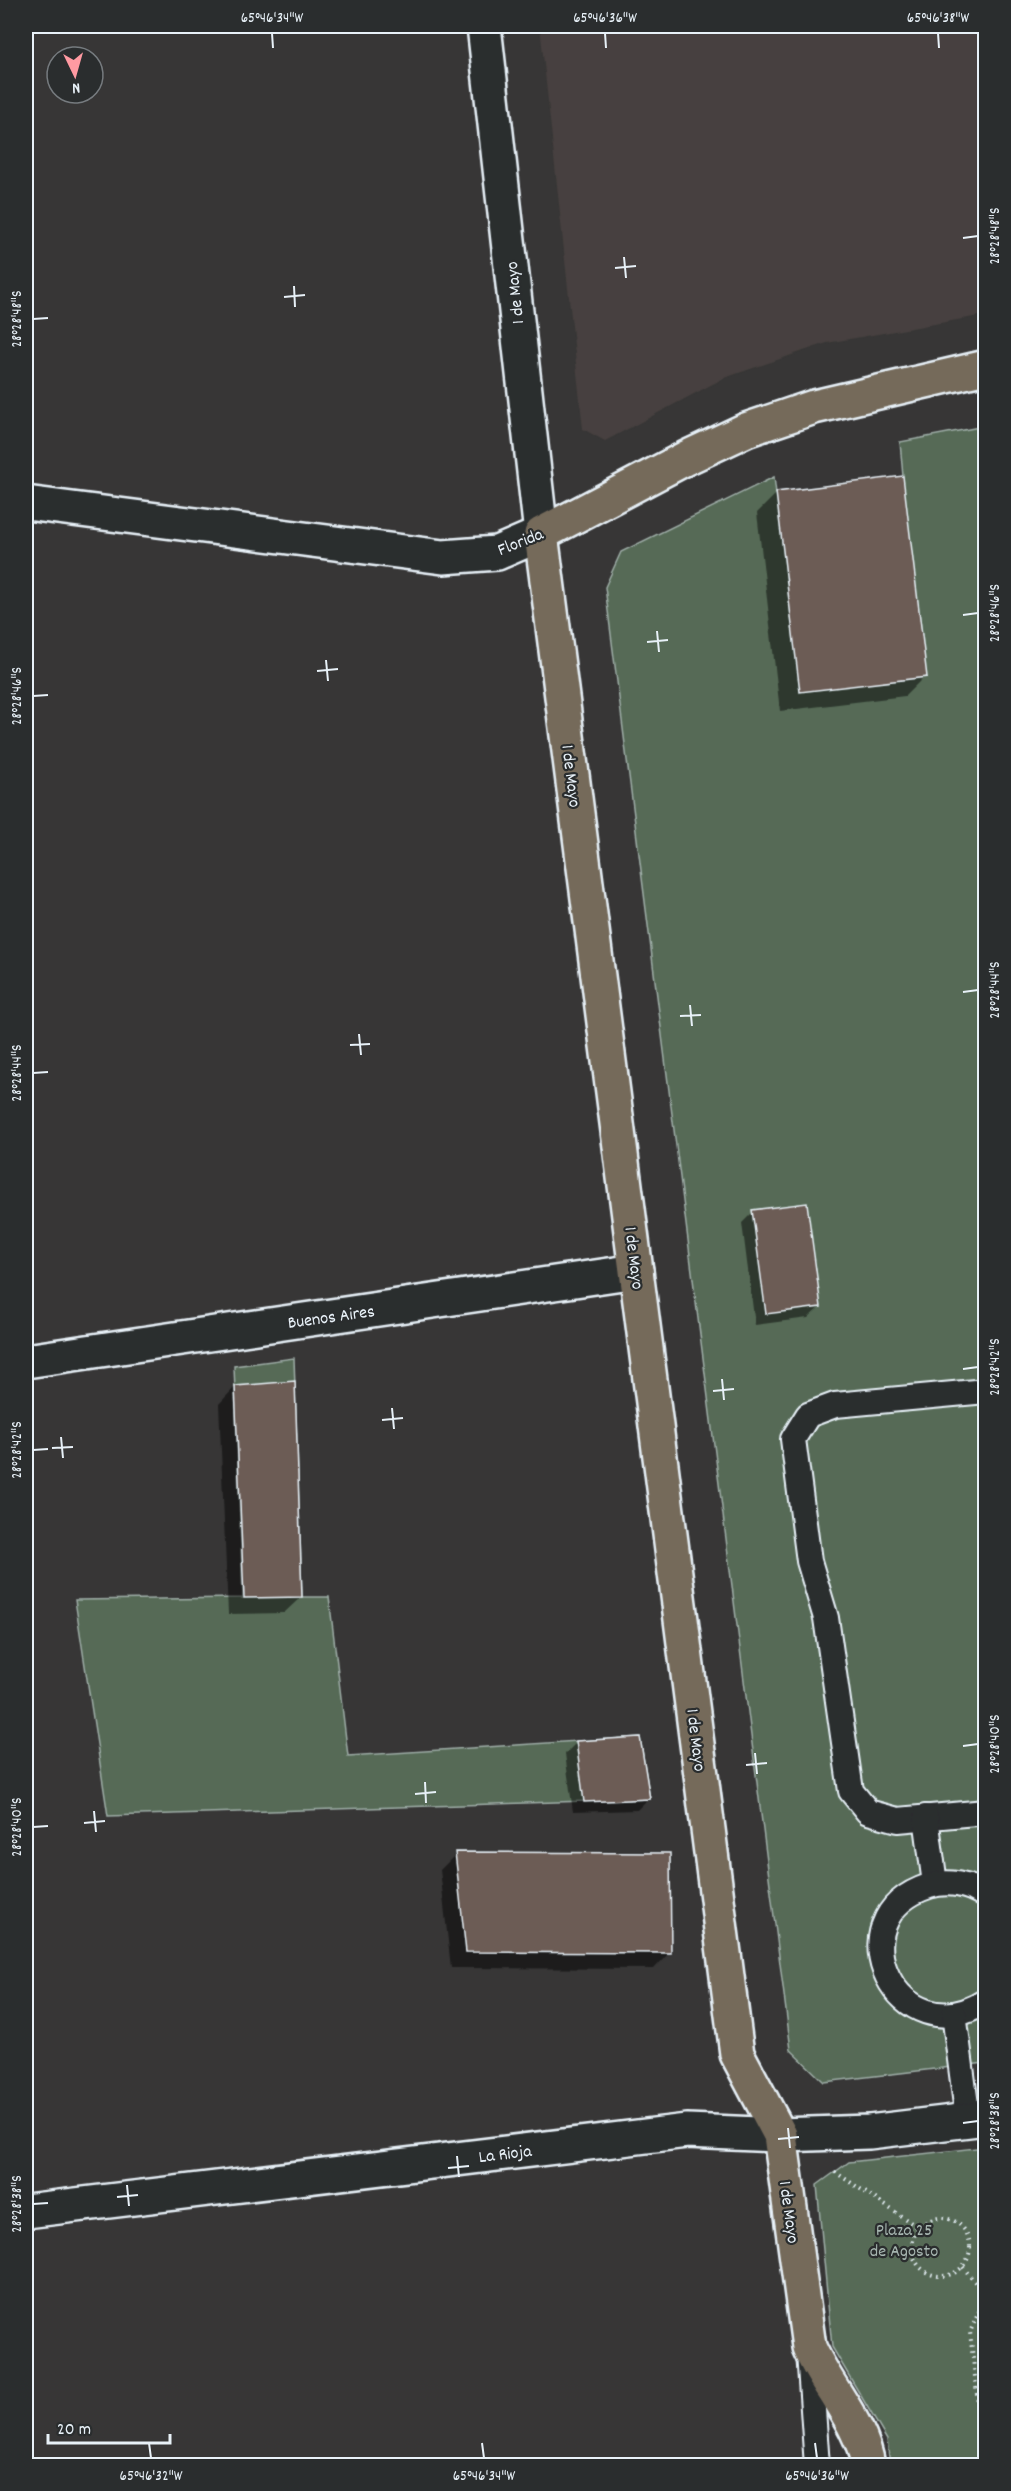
<svg xmlns="http://www.w3.org/2000/svg" width="1011" height="2491" font-family="Dekko,sans-serif">
<style>
.built{fill:#47413f}
.green{fill:#566b57;stroke:#9faea8;stroke-width:1.5}
.shadow{fill:#0007}
.building{fill:#6c5c54;stroke:#e8f1f8;stroke-width:1.5}
.lines{fill:none;stroke-linecap:round;stroke-linejoin:round}
.service-casing{stroke:#e8f1f8;stroke-width:28}
.minor-casing{stroke:#e8f1f8;stroke-width:38}
.tertiary-casing{stroke:#e8f1f8;stroke-width:38}
.primary-casing{stroke:#e8f1f8;stroke-width:38}
.path{stroke:#e8f1f8;stroke-width:4;stroke-dasharray:1.5 4.5;stroke-linecap:butt}
.service{stroke:#2a2d2e;stroke-width:24}
.minor{stroke:#2a2d2e;stroke-width:33}
.tertiary{stroke:#2a2d2e;stroke-width:33}
.primary{stroke:#746a5a;stroke-width:33}
.ticks{fill:none;stroke:#e8f1f8;stroke-width:2}
.labels{text-anchor:middle;stroke-width:4.5;stroke-linejoin:round;paint-order:stroke}
.street-label{font-size:18px;fill:#e8f1f8;stroke:#2a2d2e}
.park-label{font-size:18px;fill:#a6b5b0;stroke:#2a2d2e}
.neatline{fill:none;stroke:#e8f1f8;stroke-width:2}
.ticks-label{font-size:15px;text-anchor:middle;fill:#e8f1f8}
</style>
<rect width="100%" height="100%" fill="#373636"/>
<filter id="ink" filterUnits="userSpaceOnUse"><feTurbulence type="fractalNoise" baseFrequency=".0167" numOctaves="2"/><feDisplacementMap in="SourceGraphic" scale="12" xChannelSelector="R" yChannelSelector="G"/><feConvolveMatrix kernelMatrix="1 2 1 2 8 2 1 2 1" color-interpolation-filters="sRGB"/></filter>
<g filter="url(#ink)">
<path class="built" d="M 540,26 L 985,26 L 985,315 L 827,343 L 724,378 L 605,441 L 583,429 Z"/>
<g class="green">
<path d="M 985,426 L 985,2063 L 824,2082 L 791,2050 L 605,587 L 621,552 L 774,477 L 800,691 L 903,476 L 900,442 Z"/>
<path d="M 294,1358 L 302,1597 L 329,1597 L 348,1756 L 640,1737 L 650,1799 L 108,1816 L 75,1600 L 243,1598 L 234,1366 Z"/>
<path d="M 985,2147 L 985,2465 L 890,2465 L 887,2440 L 832,2347 L 817,2185 L 849,2162 Z"/>
</g>
<g class="shadow">
<path d="M 777,493 L 925,676 L 905,696 L 780,711 L 757,513 Z"/>
<path d="M 753,1212 L 820,1307 L 808,1318 L 755,1325 L 742,1223 Z"/>
<path d="M 235,1387 L 301,1597 L 284,1613 L 228,1614 L 219,1404 Z"/>
<path d="M 576,1743 L 648,1799 L 637,1810 L 573,1812 L 565,1754 Z"/>
<path d="M 456,1854 L 670,1952 L 654,1969 L 451,1968 L 440,1870 Z"/>
</g>
<g class="building">
<path d="M 903,476 L 927,677 L 800,692 L 776,492 Z"/>
<path d="M 807,1203 L 821,1307 L 766,1314 L 752,1210 Z"/>
<path d="M 295,1381 L 302,1597 L 244,1598 L 235,1386 Z"/>
<path d="M 640,1737 L 650,1799 L 584,1802 L 576,1741 Z"/>
<path d="M 455,1852 L 670,1853 L 671,1953 L 466,1952 Z"/>
</g>
<g class="lines">
<g class="service-casing">
<g id="service">
<path d="M 986,1391 L 835,1405 L 808,1415 L 793,1439 L 809,1561 L 826,1618 L 851,1791 L 868,1812 L 898,1820 L 986,1812"/>
<path d="M 926,1817 L 935,1884"/>
<path d="M 986,1896 C 969,1884 948,1880 929,1886 C 830,1918 899,2058 986,2001"/>
<path d="M 954,2014 L 968,2120"/>
<path d="M 809,2353 L 817,2466"/>
</g>
</g>
<g class="minor-casing">
<g id="minor">
<path d="M 26,503 L 443,557 L 497,553 L 541,534"/>
<path d="M 26,1361 L 636,1271"/>
<path d="M 26,2211 L 687,2131 L 780,2135 L 869,2132 L 986,2118"/>
</g>
</g>
<g class="tertiary-casing">
<path id="tertiary" d="M 484,26 L 541,534"/>
</g>
<g class="primary-casing">
<path id="primary" d="M 868,2466 C 863,2425 825,2385 809,2347 L 780,2135 L 737,2054 L 541,534 L 686,458 L 746,430 L 814,407 L 986,367"/>
</g>
<g class="path">
<path d="M 835,2172 L 919,2228"/>
<circle cx="941" cy="2247" r="29"/>
<path d="M 963,2267 L 986,2296"/>
<path d="M 985,2466 L 970,2332 L 986,2296"/>
</g>
<use href="#service" class="service"/>
<use href="#minor" class="minor"/>
<use href="#tertiary" class="tertiary"/>
<use href="#primary" class="primary"/>
</g>
</g>
<path class="ticks" d="M 272,33 L 273,48M 605,33 L 606,48M 938,33 L 939,48M 963,238 L 978,236M 624,257 L 626,278M 615,268 L 636,266M 294,286 L 295,307M 284,297 L 305,295M 33,319 L 48,318M 963,615 L 978,613M 657,631 L 659,652M 647,642 L 668,640M 326,660 L 328,681M 317,671 L 338,669M 33,696 L 48,695M 963,992 L 978,990M 690,1005 L 692,1026M 680,1016 L 701,1015M 359,1034 L 361,1055M 350,1045 L 370,1044M 33,1073 L 48,1072M 963,1369 L 978,1367M 722,1379 L 724,1400M 713,1391 L 734,1389M 392,1408 L 394,1429M 382,1420 L 403,1418M 61,1437 L 63,1458M 52,1448 L 73,1447M 33,1450 L 48,1449M 963,1746 L 978,1744M 755,1753 L 757,1774M 746,1765 L 767,1763M 425,1782 L 426,1803M 415,1794 L 436,1792M 94,1811 L 96,1832M 84,1823 L 105,1821M 33,1827 L 48,1826M 963,2123 L 978,2121M 788,2128 L 790,2148M 778,2139 L 799,2137M 457,2156 L 459,2177M 448,2168 L 469,2166M 127,2185 L 129,2206M 117,2197 L 138,2195M 33,2204 L 48,2203M 149,2443 L 151,2458M 482,2443 L 484,2458M 815,2443 L 817,2458"/>
<g class="labels">
<g class="street-label">
<text transform="translate(514 293) rotate(-96)" y="6">1 de Mayo</text>
<text transform="translate(520 541) rotate(-22)" y="6">Florida</text>
<text transform="translate(572 776) rotate(83)" y="6">1 de Mayo</text>
<text transform="translate(635 1258) rotate(83)" y="6">1 de Mayo</text>
<text transform="translate(331 1316) rotate(-8)" y="6">Buenos Aires</text>
<text transform="translate(697 1740) rotate(83)" y="6">1 de Mayo</text>
<text transform="translate(505 2153) rotate(-7)" y="6">La Rioja</text>
<text transform="translate(790 2212) rotate(82)" y="6">1 de Mayo</text>
</g>
<g class="park-label">
<text x="904" y="2235">Plaza 25<tspan x="904" dy="21">de Agosto</tspan></text>
</g>
</g>
<rect width="1011" height="2491" fill="none" stroke="#2a2d2e" stroke-width="66"/>
<g transform="translate(75 75) rotate(175)"><circle r="28" fill="#2a2d2e" stroke="#767b7f" stroke-width="1.5"/>
<path d="M0-4.5L10 22L0 15L-10 22Z" fill="#ff9aa2"/>
<text y="-9" font-size="16" font-weight="bold" text-anchor="middle" fill="#e8f1f8">N</text>
</g>
<path d="M48 2434v9h122v-9" fill="none" stroke="#e8f1f8" stroke-width="3"/>
<text x="57" y="2434" font-size="18" fill="#e8f1f8" stroke="#2a2d2e" stroke-width="4.5" paint-order="stroke">20 m</text>
<rect x="33" y="33" width="945" height="2425" class="neatline"/>
<g class="ticks-label">
<text x="272" y="22">65°46'34"W</text>
<text x="605" y="22">65°46'36"W</text>
<text x="938" y="22">65°46'38"W</text>
<text transform="translate(994 236) rotate(-90)" y="5">28°28'48"S</text>
<text transform="translate(16 319) rotate(-90)" y="5">28°28'48"S</text>
<text transform="translate(994 613) rotate(-90)" y="5">28°28'46"S</text>
<text transform="translate(16 696) rotate(-90)" y="5">28°28'46"S</text>
<text transform="translate(994 990) rotate(-90)" y="5">28°28'44"S</text>
<text transform="translate(16 1073) rotate(-90)" y="5">28°28'44"S</text>
<text transform="translate(994 1367) rotate(-90)" y="5">28°28'42"S</text>
<text transform="translate(16 1450) rotate(-90)" y="5">28°28'42"S</text>
<text transform="translate(994 1744) rotate(-90)" y="5">28°28'40"S</text>
<text transform="translate(16 1827) rotate(-90)" y="5">28°28'40"S</text>
<text transform="translate(994 2121) rotate(-90)" y="5">28°28'38"S</text>
<text transform="translate(16 2204) rotate(-90)" y="5">28°28'38"S</text>
<text x="151" y="2480">65°46'32"W</text>
<text x="484" y="2480">65°46'34"W</text>
<text x="817" y="2480">65°46'36"W</text>
</g>
</svg>
